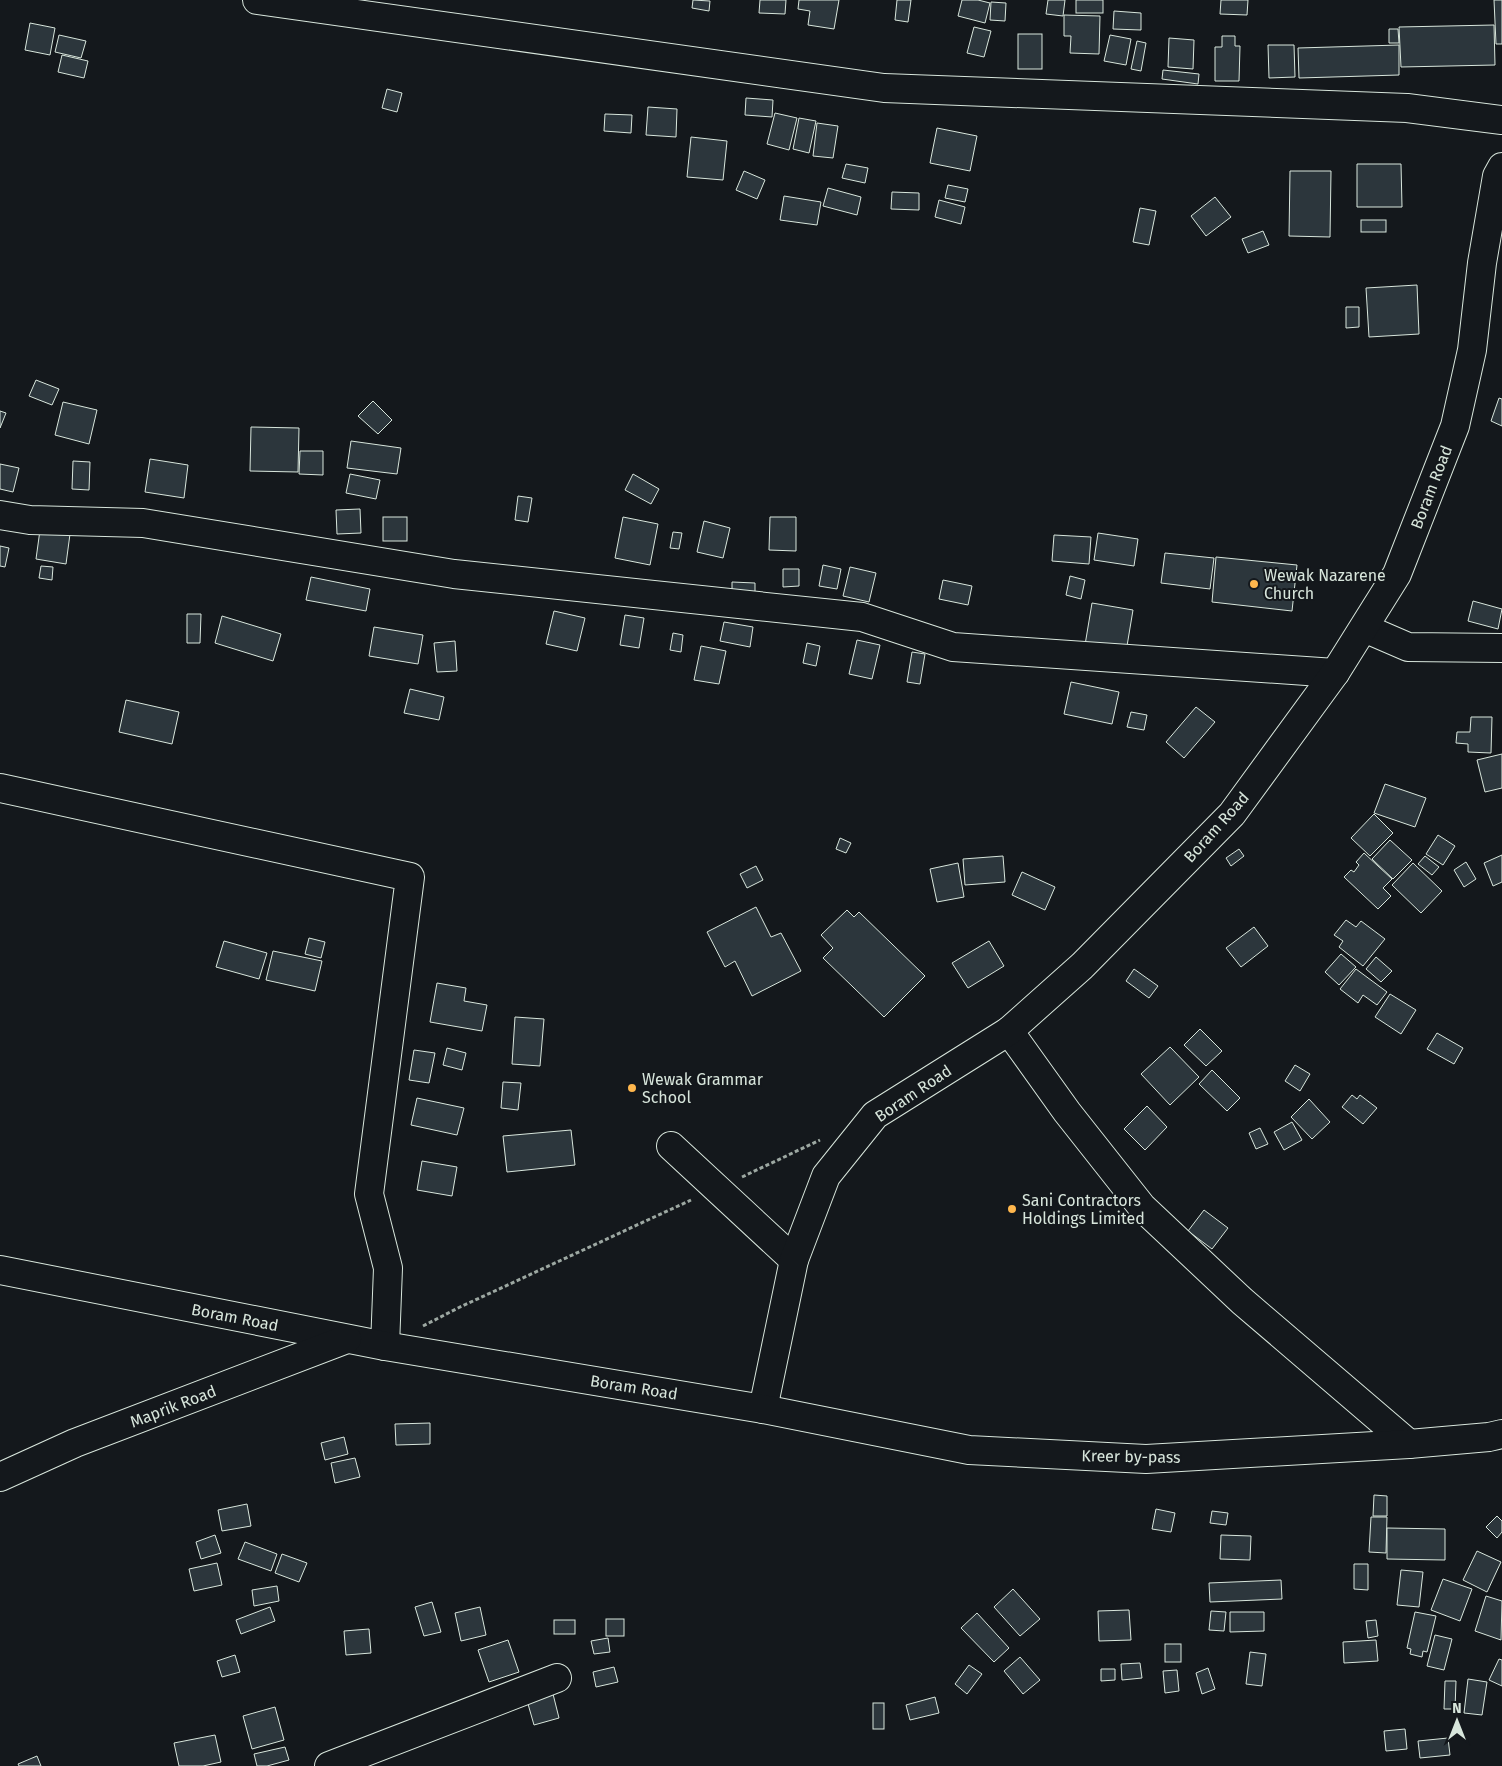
<svg xmlns="http://www.w3.org/2000/svg" width="1502" height="1766" font-family="'Fira Sans',sans-serif">
<style>
.building{fill:#2c363c;stroke:#d8e6dc}
.lines{fill:none;stroke-linecap:round;stroke-linejoin:round}
.minor-casing{stroke:#d8e6dc;stroke-width:30}
.major-casing{stroke:#d8e6dc;stroke-width:30}
.path{stroke:#9da8a2;stroke-width:3;stroke-dasharray:4 2.5;stroke-linecap:butt}
.minor{stroke:#14181c;stroke-width:28}
.major{stroke:#14181c;stroke-width:28}
.poi-dot{fill:#ffb74d;stroke:#14181c;stroke-width:2}
.labels{text-anchor:middle;stroke-width:4;stroke-linejoin:round;paint-order:stroke}
.street-label{font-size:16px;fill:#d8e6dc;stroke:#14181c}
.poi-label{font-size:16px;fill:#d8e6dc;stroke:#14181c;text-anchor:start}
</style>
<rect width="100%" height="100%" fill="#14181c"/>
<g class="building">
<path d="M 693,0 L 710,1 L 709,11 L 692,8 Z"/>
<path d="M 760,0 L 786,0 L 785,14 L 759,13 Z"/>
<path d="M 799,0 L 839,0 L 834,29 L 808,25 L 810,11 L 798,9 Z"/>
<path d="M 897,0 L 911,0 L 908,22 L 895,20 Z"/>
<path d="M 962,0 L 978,0 L 990,3 L 985,23 L 958,16 Z"/>
<path d="M 1048,0 L 1065,0 L 1063,16 L 1046,14 Z"/>
<rect x="1076" y="0" width="27" height="13"/>
<path d="M 1221,0 L 1248,0 L 1247,15 L 1220,14 Z"/>
<path d="M 1494,0 L 1502,0 L 1502,44 L 1496,44 Z"/>
<path d="M 991,2 L 1006,3 L 1005,21 L 990,20 Z"/>
<path d="M 1114,11 L 1141,13 L 1141,30 L 1113,29 Z"/>
<path d="M 1064,15 L 1100,16 L 1099,54 L 1070,53 L 1071,36 L 1064,36 Z"/>
<path d="M 30,23 L 55,28 L 50,55 L 25,50 Z"/>
<path d="M 1494,25 L 1495,65 L 1401,67 L 1399,27 Z"/>
<path d="M 974,27 L 991,31 L 984,57 L 967,53 Z"/>
<path d="M 1389,29 L 1398,29 L 1399,43 L 1389,43 Z"/>
<rect x="1018" y="34" width="24" height="35"/>
<path d="M 59,35 L 86,41 L 81,58 L 55,52 Z"/>
<path d="M 1110,35 L 1131,39 L 1126,65 L 1104,61 Z"/>
<path d="M 1222,36 L 1235,36 L 1235,46 L 1240,46 L 1239,81 L 1215,81 L 1215,47 L 1222,47 Z"/>
<path d="M 1169,38 L 1194,40 L 1193,69 L 1168,67 Z"/>
<path d="M 1137,41 L 1146,43 L 1141,71 L 1131,69 Z"/>
<path d="M 1268,45 L 1294,45 L 1295,77 L 1269,78 Z"/>
<path d="M 1399,45 L 1399,75 L 1299,78 L 1298,48 Z"/>
<path d="M 62,55 L 88,61 L 84,78 L 58,72 Z"/>
<path d="M 1163,70 L 1199,74 L 1198,84 L 1162,79 Z"/>
<path d="M 387,89 L 402,93 L 397,112 L 382,108 Z"/>
<path d="M 746,98 L 773,100 L 772,117 L 745,115 Z"/>
<path d="M 648,107 L 677,109 L 676,137 L 646,135 Z"/>
<path d="M 775,113 L 797,118 L 789,150 L 767,144 Z"/>
<path d="M 605,114 L 632,115 L 631,133 L 604,131 Z"/>
<path d="M 799,118 L 816,121 L 809,153 L 793,149 Z"/>
<path d="M 817,123 L 838,126 L 833,158 L 813,156 Z"/>
<path d="M 937,128 L 977,136 L 970,171 L 930,163 Z"/>
<path d="M 691,137 L 727,141 L 723,180 L 687,177 Z"/>
<path d="M 846,164 L 868,168 L 865,183 L 842,178 Z"/>
<path d="M 1357,164 L 1401,164 L 1402,207 L 1357,207 Z"/>
<path d="M 744,171 L 765,180 L 757,199 L 736,190 Z"/>
<path d="M 1290,171 L 1331,171 L 1330,237 L 1289,236 Z"/>
<path d="M 948,185 L 968,189 L 965,202 L 945,198 Z"/>
<path d="M 828,188 L 861,197 L 857,215 L 823,206 Z"/>
<path d="M 892,192 L 919,193 L 919,210 L 891,209 Z"/>
<path d="M 784,196 L 821,202 L 817,225 L 780,220 Z"/>
<path d="M 1215,197 L 1231,217 L 1206,236 L 1191,216 Z"/>
<path d="M 939,200 L 965,207 L 961,224 L 935,217 Z"/>
<path d="M 1140,208 L 1156,211 L 1149,245 L 1133,242 Z"/>
<rect x="1361" y="220" width="25" height="12"/>
<path d="M 1263,231 L 1269,245 L 1248,253 L 1242,239 Z"/>
<path d="M 1417,285 L 1419,334 L 1369,337 L 1366,288 Z"/>
<path d="M 1346,307 L 1359,307 L 1359,327 L 1346,328 Z"/>
<path d="M 36,380 L 59,389 L 52,405 L 29,396 Z"/>
<path d="M 1499,398 L 1502,399 L 1502,426 L 1491,421 Z"/>
<path d="M 373,401 L 392,420 L 378,434 L 358,416 Z"/>
<path d="M 63,402 L 97,410 L 89,444 L 55,435 Z"/>
<path d="M 0,411 L 6,413 L 0,428 Z"/>
<path d="M 251,427 L 299,428 L 298,472 L 250,471 Z"/>
<path d="M 351,441 L 401,448 L 397,474 L 347,468 Z"/>
<path d="M 300,451 L 323,451 L 323,475 L 299,474 Z"/>
<path d="M 150,459 L 188,465 L 184,498 L 145,492 Z"/>
<path d="M 73,461 L 90,462 L 89,490 L 72,489 Z"/>
<path d="M 0,464 L 19,468 L 13,492 L 0,489 Z"/>
<path d="M 350,474 L 380,480 L 376,499 L 346,493 Z"/>
<path d="M 633,474 L 659,489 L 651,504 L 625,490 Z"/>
<path d="M 518,496 L 532,498 L 528,522 L 515,520 Z"/>
<path d="M 360,509 L 361,533 L 337,534 L 336,510 Z"/>
<rect x="383" y="517" width="24" height="24"/>
<path d="M 623,517 L 658,524 L 650,565 L 615,558 Z"/>
<path d="M 770,517 L 796,517 L 796,551 L 769,550 Z"/>
<path d="M 704,521 L 730,528 L 723,558 L 697,552 Z"/>
<path d="M 40,530 L 70,534 L 66,564 L 36,559 Z"/>
<path d="M 673,532 L 682,533 L 679,549 L 670,548 Z"/>
<path d="M 1098,533 L 1138,539 L 1134,566 L 1094,560 Z"/>
<path d="M 1054,535 L 1091,537 L 1089,564 L 1052,561 Z"/>
<path d="M 0,546 L 9,548 L 5,567 L 0,566 Z"/>
<path d="M 1165,553 L 1214,558 L 1210,589 L 1161,583 Z"/>
<path d="M 1216,557 L 1297,565 L 1292,611 L 1212,602 Z"/>
<path d="M 823,565 L 841,569 L 837,589 L 819,586 Z"/>
<path d="M 41,566 L 53,567 L 52,580 L 39,578 Z"/>
<path d="M 850,567 L 876,573 L 869,602 L 843,596 Z"/>
<path d="M 783,569 L 799,569 L 799,586 L 783,587 Z"/>
<path d="M 1070,576 L 1085,580 L 1081,599 L 1066,595 Z"/>
<path d="M 311,577 L 370,589 L 366,611 L 306,600 Z"/>
<path d="M 943,580 L 972,586 L 968,605 L 939,599 Z"/>
<path d="M 732,582 L 755,583 L 755,597 L 732,596 Z"/>
<path d="M 1473,601 L 1502,609 L 1498,629 L 1468,621 Z"/>
<path d="M 1092,603 L 1133,610 L 1126,652 L 1085,645 Z"/>
<path d="M 554,611 L 585,618 L 577,651 L 546,644 Z"/>
<path d="M 187,614 L 201,614 L 200,643 L 187,643 Z"/>
<path d="M 625,615 L 644,618 L 639,648 L 620,645 Z"/>
<path d="M 222,616 L 281,634 L 273,661 L 215,643 Z"/>
<path d="M 724,622 L 753,627 L 750,647 L 720,641 Z"/>
<path d="M 374,627 L 423,635 L 418,664 L 369,656 Z"/>
<path d="M 673,633 L 683,635 L 681,652 L 670,650 Z"/>
<path d="M 857,640 L 880,645 L 872,679 L 849,674 Z"/>
<path d="M 455,641 L 457,671 L 437,672 L 434,643 Z"/>
<path d="M 807,643 L 820,646 L 816,666 L 803,663 Z"/>
<path d="M 701,646 L 726,651 L 719,684 L 694,680 Z"/>
<path d="M 912,652 L 925,654 L 920,684 L 907,682 Z"/>
<path d="M 1071,682 L 1119,692 L 1112,724 L 1064,714 Z"/>
<path d="M 410,689 L 444,697 L 439,720 L 404,713 Z"/>
<path d="M 126,700 L 179,712 L 172,744 L 119,732 Z"/>
<path d="M 1196,707 L 1215,722 L 1184,758 L 1166,742 Z"/>
<path d="M 1131,712 L 1147,715 L 1144,730 L 1127,727 Z"/>
<path d="M 1471,717 L 1492,717 L 1491,753 L 1468,752 L 1468,744 L 1456,743 L 1457,732 L 1470,732 Z"/>
<path d="M 1502,754 L 1502,788 L 1485,792 L 1477,760 Z"/>
<path d="M 1385,784 L 1426,798 L 1415,827 L 1374,813 Z"/>
<path d="M 1374,814 L 1393,833 L 1370,856 L 1351,838 Z"/>
<path d="M 1438,835 L 1455,846 L 1443,865 L 1426,854 Z"/>
<path d="M 840,838 L 851,843 L 846,853 L 836,849 Z"/>
<path d="M 1390,840 L 1412,860 L 1393,879 L 1372,859 Z"/>
<path d="M 1239,849 L 1244,856 L 1231,866 L 1226,858 Z"/>
<path d="M 1364,853 L 1392,879 L 1383,888 L 1391,896 L 1378,909 L 1344,877 L 1351,870 L 1354,872 L 1359,865 L 1356,862 Z"/>
<path d="M 1502,855 L 1502,882 L 1493,886 L 1484,863 Z"/>
<path d="M 1003,856 L 1005,882 L 965,885 L 963,859 Z"/>
<path d="M 1425,856 L 1439,867 L 1432,875 L 1418,864 Z"/>
<path d="M 1466,862 L 1476,879 L 1464,887 L 1454,870 Z"/>
<path d="M 958,863 L 964,897 L 937,902 L 930,869 Z"/>
<path d="M 1413,863 L 1442,891 L 1421,913 L 1392,885 Z"/>
<path d="M 756,866 L 763,880 L 747,888 L 740,874 Z"/>
<path d="M 1022,872 L 1055,887 L 1045,910 L 1012,895 Z"/>
<path d="M 756,907 L 771,937 L 781,933 L 801,971 L 752,996 L 735,961 L 725,967 L 707,932 Z"/>
<path d="M 847,910 L 854,917 L 859,912 L 925,976 L 884,1017 L 823,958 L 833,948 L 821,935 Z"/>
<path d="M 1346,920 L 1356,927 L 1361,921 L 1385,939 L 1363,966 L 1339,947 L 1343,941 L 1334,935 Z"/>
<path d="M 1254,927 L 1268,946 L 1241,967 L 1226,948 Z"/>
<path d="M 309,938 L 325,942 L 321,958 L 305,954 Z"/>
<path d="M 224,941 L 267,953 L 259,979 L 216,967 Z"/>
<path d="M 989,941 L 1004,966 L 968,988 L 952,963 Z"/>
<path d="M 273,951 L 322,961 L 315,991 L 266,980 Z"/>
<path d="M 1341,954 L 1356,967 L 1339,985 L 1325,972 Z"/>
<path d="M 1376,957 L 1392,971 L 1381,982 L 1366,969 Z"/>
<path d="M 1134,969 L 1158,986 L 1149,998 L 1126,981 Z"/>
<path d="M 1356,969 L 1387,992 L 1377,1005 L 1363,995 L 1358,1003 L 1340,989 Z"/>
<path d="M 437,983 L 466,988 L 464,1001 L 487,1005 L 482,1031 L 430,1022 Z"/>
<path d="M 1390,994 L 1416,1010 L 1401,1034 L 1375,1017 Z"/>
<path d="M 515,1017 L 544,1019 L 540,1066 L 512,1064 Z"/>
<path d="M 1200,1029 L 1222,1051 L 1206,1066 L 1184,1045 Z"/>
<path d="M 1437,1033 L 1463,1048 L 1454,1064 L 1427,1049 Z"/>
<path d="M 1170,1047 L 1199,1077 L 1170,1105 L 1141,1074 Z"/>
<path d="M 447,1048 L 466,1053 L 462,1070 L 443,1065 Z"/>
<path d="M 414,1050 L 435,1053 L 429,1083 L 409,1080 Z"/>
<path d="M 1295,1065 L 1310,1074 L 1300,1091 L 1285,1081 Z"/>
<path d="M 1212,1070 L 1240,1098 L 1227,1111 L 1199,1084 Z"/>
<path d="M 503,1082 L 521,1083 L 518,1110 L 501,1108 Z"/>
<path d="M 1352,1095 L 1357,1099 L 1360,1095 L 1377,1108 L 1363,1124 L 1342,1107 Z"/>
<path d="M 417,1098 L 464,1108 L 457,1135 L 411,1125 Z"/>
<path d="M 1309,1099 L 1330,1122 L 1312,1139 L 1291,1117 Z"/>
<path d="M 1147,1106 L 1167,1127 L 1145,1150 L 1124,1129 Z"/>
<path d="M 1292,1122 L 1302,1140 L 1284,1150 L 1274,1132 Z"/>
<path d="M 1260,1128 L 1268,1144 L 1256,1149 L 1249,1133 Z"/>
<path d="M 571,1130 L 575,1165 L 507,1172 L 503,1136 Z"/>
<path d="M 422,1161 L 457,1167 L 452,1196 L 417,1190 Z"/>
<path d="M 1204,1210 L 1228,1228 L 1212,1249 L 1188,1231 Z"/>
<path d="M 430,1423 L 430,1444 L 396,1445 L 395,1424 Z"/>
<path d="M 344,1437 L 348,1454 L 325,1460 L 321,1443 Z"/>
<path d="M 355,1458 L 360,1477 L 335,1483 L 331,1463 Z"/>
<path d="M 1374,1495 L 1387,1496 L 1387,1516 L 1373,1516 Z"/>
<path d="M 247,1504 L 251,1526 L 222,1531 L 218,1510 Z"/>
<path d="M 1156,1509 L 1175,1513 L 1171,1532 L 1152,1529 Z"/>
<path d="M 1212,1511 L 1228,1513 L 1226,1525 L 1210,1523 Z"/>
<path d="M 1497,1516 L 1502,1521 L 1502,1532 L 1497,1538 L 1486,1527 Z"/>
<path d="M 1371,1517 L 1387,1517 L 1386,1553 L 1369,1552 Z"/>
<path d="M 1387,1528 L 1445,1529 L 1445,1560 L 1387,1559 Z"/>
<path d="M 215,1535 L 221,1553 L 201,1559 L 196,1542 Z"/>
<path d="M 1221,1535 L 1251,1536 L 1250,1560 L 1220,1559 Z"/>
<path d="M 245,1542 L 277,1554 L 271,1571 L 238,1559 Z"/>
<path d="M 1477,1551 L 1501,1562 L 1487,1592 L 1463,1580 Z"/>
<path d="M 282,1554 L 307,1563 L 299,1582 L 275,1573 Z"/>
<path d="M 217,1563 L 222,1585 L 194,1591 L 189,1569 Z"/>
<path d="M 1354,1564 L 1368,1564 L 1368,1590 L 1354,1589 Z"/>
<path d="M 1401,1570 L 1423,1572 L 1419,1607 L 1397,1605 Z"/>
<path d="M 1443,1579 L 1472,1589 L 1460,1621 L 1431,1610 Z"/>
<path d="M 1281,1580 L 1282,1599 L 1210,1602 L 1209,1583 Z"/>
<path d="M 277,1586 L 279,1601 L 254,1606 L 252,1590 Z"/>
<path d="M 1013,1589 L 1040,1619 L 1020,1636 L 994,1607 Z"/>
<path d="M 1486,1596 L 1502,1601 L 1501,1640 L 1475,1631 Z"/>
<path d="M 432,1602 L 441,1632 L 424,1636 L 415,1607 Z"/>
<path d="M 270,1607 L 275,1621 L 241,1634 L 236,1620 Z"/>
<path d="M 480,1607 L 486,1635 L 461,1641 L 455,1613 Z"/>
<path d="M 1129,1610 L 1131,1640 L 1099,1641 L 1098,1611 Z"/>
<path d="M 1211,1611 L 1226,1612 L 1224,1631 L 1209,1630 Z"/>
<path d="M 1230,1612 L 1264,1612 L 1264,1631 L 1230,1632 Z"/>
<path d="M 1415,1612 L 1436,1616 L 1427,1652 L 1423,1651 L 1422,1657 L 1410,1654 L 1411,1649 L 1407,1648 Z"/>
<path d="M 977,1613 L 1009,1648 L 994,1662 L 961,1628 Z"/>
<rect x="606" y="1619" width="18" height="17"/>
<rect x="554" y="1620" width="21" height="14"/>
<path d="M 1376,1620 L 1378,1636 L 1368,1638 L 1366,1621 Z"/>
<path d="M 369,1629 L 371,1653 L 346,1655 L 344,1631 Z"/>
<path d="M 1435,1635 L 1452,1639 L 1444,1670 L 1427,1666 Z"/>
<path d="M 608,1638 L 610,1652 L 594,1654 L 591,1641 Z"/>
<path d="M 508,1640 L 519,1672 L 489,1682 L 478,1650 Z"/>
<path d="M 1376,1640 L 1378,1661 L 1344,1663 L 1343,1642 Z"/>
<rect x="1165" y="1644" width="16" height="18"/>
<path d="M 1250,1652 L 1266,1654 L 1262,1686 L 1246,1684 Z"/>
<path d="M 235,1655 L 240,1672 L 222,1677 L 217,1661 Z"/>
<path d="M 1020,1657 L 1040,1680 L 1023,1694 L 1004,1671 Z"/>
<path d="M 1499,1659 L 1502,1660 L 1502,1686 L 1489,1680 Z"/>
<path d="M 1140,1663 L 1142,1678 L 1122,1680 L 1121,1664 Z"/>
<path d="M 969,1665 L 982,1674 L 967,1694 L 955,1684 Z"/>
<path d="M 614,1667 L 618,1682 L 596,1687 L 593,1672 Z"/>
<path d="M 1208,1668 L 1215,1689 L 1202,1694 L 1196,1673 Z"/>
<path d="M 1101,1669 L 1115,1669 L 1115,1680 L 1101,1681 Z"/>
<path d="M 1177,1670 L 1179,1691 L 1165,1693 L 1163,1671 Z"/>
<path d="M 1468,1679 L 1487,1682 L 1482,1715 L 1464,1713 Z"/>
<path d="M 1445,1681 L 1456,1681 L 1455,1709 L 1444,1709 Z"/>
<path d="M 552,1690 L 559,1718 L 534,1725 L 526,1697 Z"/>
<path d="M 935,1697 L 939,1713 L 910,1720 L 906,1705 Z"/>
<rect x="873" y="1703" width="11" height="26"/>
<path d="M 275,1707 L 284,1740 L 252,1749 L 243,1716 Z"/>
<path d="M 1405,1729 L 1407,1749 L 1386,1751 L 1384,1731 Z"/>
<path d="M 215,1735 L 221,1762 L 203,1766 L 179,1766 L 174,1743 Z"/>
<path d="M 1448,1738 L 1450,1755 L 1420,1758 L 1418,1741 Z"/>
<path d="M 285,1747 L 289,1760 L 267,1766 L 257,1766 L 254,1754 Z"/>
<path d="M 37,1756 L 41,1766 L 19,1766 L 18,1764 Z"/>
</g>
<g class="lines">
<g class="minor-casing">
<g id="minor">
<path d="M 257,0 L 884,88 L 1407,108 L 1502,120"/>
<path d="M 0,515 L 30,520 L 143,523 L 454,574 L 862,617 L 953,647 L 1335,673"/>
<path d="M 1364,628 L 1408,647 L 1502,648"/>
<path d="M 0,788 L 410,877 L 369,1194 L 388,1268 L 385,1346"/>
<path d="M 1009,1031 L 1067,1112 L 1142,1207 L 1242,1301 L 1409,1444"/>
<path d="M 671,1146 L 794,1260"/>
<path d="M 763,1409 L 794,1260 L 826,1176 L 875,1115 L 1009,1031 L 1082,966 L 1232,814 L 1335,673 L 1397,574 L 1455,426 L 1472,350 L 1482,263 L 1497,176 L 1502,167"/>
<path d="M 329,1766 L 557,1678"/>
</g>
</g>
<g class="major-casing">
<g id="major">
<path d="M 0,1270 L 385,1346 L 763,1409 L 969,1450 L 1146,1459 L 1409,1444 L 1489,1437 L 1502,1434"/>
<path d="M 0,1477 L 75,1443 L 347,1339"/>
</g>
</g>
<g class="path">
<path d="M 742,1177 L 820,1140"/>
<path d="M 423,1326 L 458,1308 L 691,1200"/>
</g>
<use href="#minor" class="minor"/>
<use href="#major" class="major"/>
</g>
<g class="poi-dot">
<circle cx="1254" cy="584" r="5"/>
<circle cx="632" cy="1088" r="5"/>
<circle cx="1012" cy="1209" r="5"/>
</g>
<g class="labels">
<g class="street-label">
<text transform="translate(1431 487) rotate(-69)" y="6">Boram Road</text>
<text transform="translate(1216 827) rotate(-48)" y="6">Boram Road</text>
<text transform="translate(913 1093) rotate(-34)" y="6">Boram Road</text>
<text transform="translate(235 1317) rotate(11)" y="6">Boram Road</text>
<text transform="translate(634 1387) rotate(9)" y="6">Boram Road</text>
<text transform="translate(173 1406) rotate(-21)" y="6">Maprik Road</text>
<text transform="translate(1131 1456) rotate(1)" y="6">Kreer by-pass</text>
</g>
<g class="poi-label">
<text x="1264" y="581">Wewak Nazarene<tspan x="1264" dy="18">Church</tspan></text>
<text x="642" y="1085">Wewak Grammar<tspan x="642" dy="18">School</tspan></text>
<text x="1022" y="1206">Sani Contractors<tspan x="1022" dy="18">Holdings Limited</tspan></text>
</g>
</g>
<g transform="translate(1457 1721)" stroke="#14181c" stroke-width="4" paint-order="stroke">
<path d="M0-4L9 19L0 12L-9 19Z" fill="#d8e6dc"/>
<text y="-8" font-size="14" font-weight="bold" text-anchor="middle" fill="#d8e6dc">N</text>
</g>
</svg>
